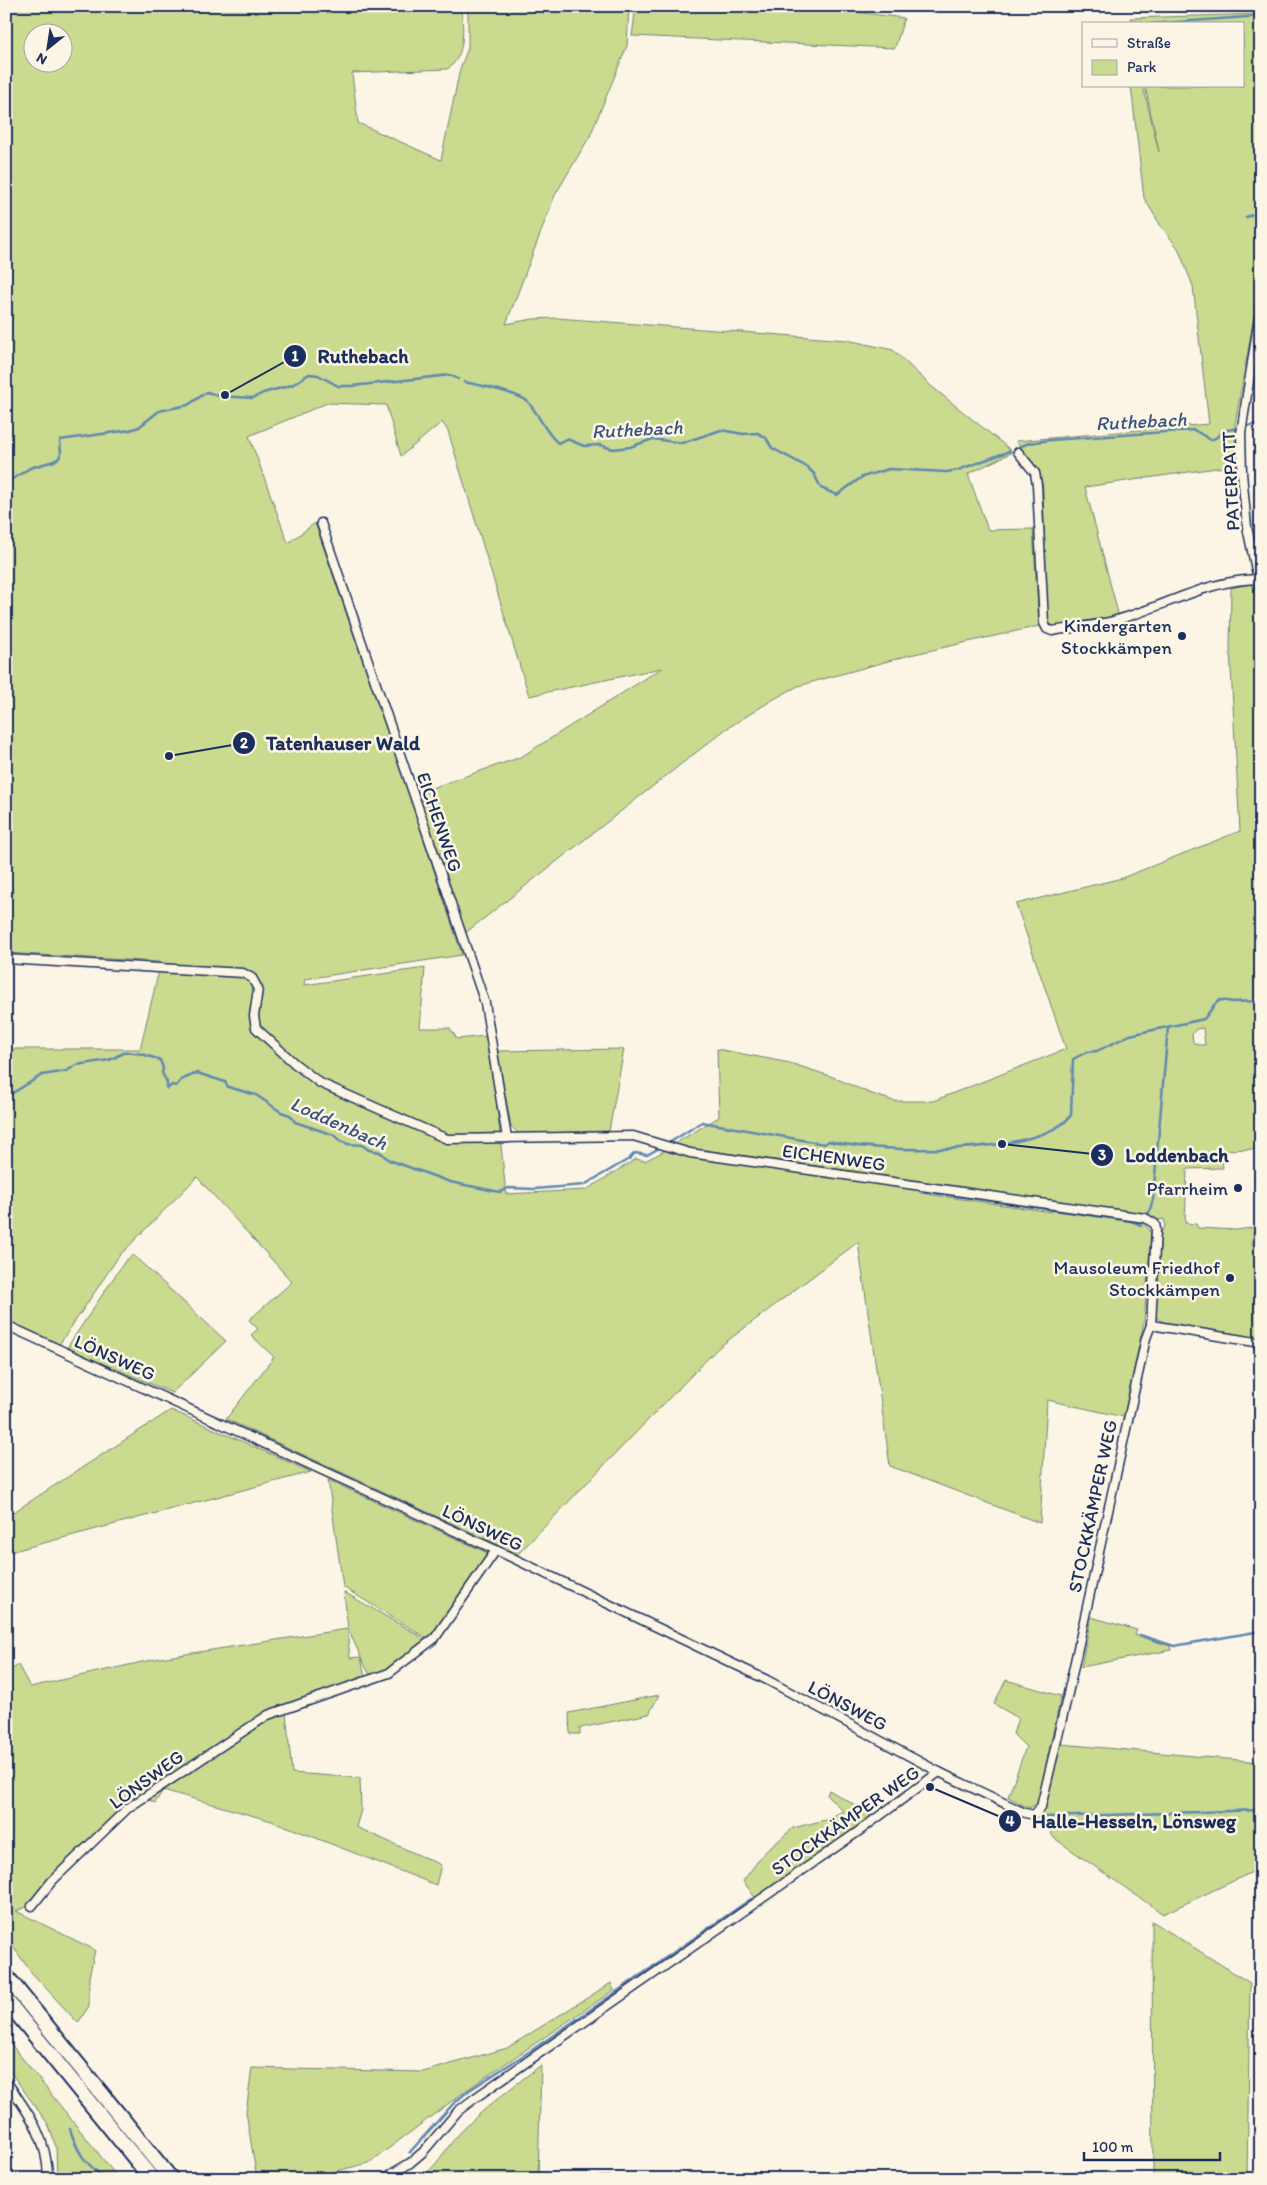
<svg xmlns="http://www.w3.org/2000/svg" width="1267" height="2185" font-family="Itim,sans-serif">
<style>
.green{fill:#cada8f;stroke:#728476;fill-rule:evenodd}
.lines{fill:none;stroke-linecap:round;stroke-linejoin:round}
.stream{stroke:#6088b3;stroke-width:2.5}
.minor-casing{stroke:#1b2f5e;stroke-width:11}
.motorway-casing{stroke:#1b2f5e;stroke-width:18}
.minor{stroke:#fcf5e5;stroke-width:8}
.motorway{stroke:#fcf5e5;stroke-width:14}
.poi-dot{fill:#1b2f5e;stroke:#fcf5e5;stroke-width:2}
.labels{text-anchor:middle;stroke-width:5;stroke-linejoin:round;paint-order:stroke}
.street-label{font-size:19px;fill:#1b2f5e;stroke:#fcf5e5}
.poi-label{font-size:19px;fill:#1b2f5e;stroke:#fcf5e5;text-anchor:end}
.water-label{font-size:20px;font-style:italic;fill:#385482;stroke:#fcf5e5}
.leader{fill:none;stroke:#1b2f5e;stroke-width:2}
.callout-dot{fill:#1b2f5e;stroke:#fcf5e5;stroke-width:2}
.mark-label{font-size:15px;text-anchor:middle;font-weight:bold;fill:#fff}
.callout-label{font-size:20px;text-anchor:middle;font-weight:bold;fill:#1b2f5e;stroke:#fcf5e5;stroke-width:5;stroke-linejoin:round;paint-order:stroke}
</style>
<rect width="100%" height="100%" fill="#fcf5e5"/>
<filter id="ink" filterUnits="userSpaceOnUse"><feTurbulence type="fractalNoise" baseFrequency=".02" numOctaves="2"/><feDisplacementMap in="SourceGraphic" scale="10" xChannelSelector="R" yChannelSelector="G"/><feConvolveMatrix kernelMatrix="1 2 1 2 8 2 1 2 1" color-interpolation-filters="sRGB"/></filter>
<g filter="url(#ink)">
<g class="green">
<path d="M 6,6 L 461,6 C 463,25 467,57 447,69 L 352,73 L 358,123 L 441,160 L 460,69 L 468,48 L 468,6 L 629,6 L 627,46 L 590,136 L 555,195 L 506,324 L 533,319 L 557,318 L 847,340 L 893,350 L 931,386 L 1013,452 L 968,474 L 988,530 L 1033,529 L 1039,626 L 910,655 L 798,686 L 774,699 L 726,729 L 464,934 L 417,793 L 521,757 L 662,668 L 529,696 L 448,431 L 442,422 L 401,456 L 386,405 L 327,403 L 249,436 L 288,543 L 315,523 L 407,788 L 462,955 L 305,979 L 304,985 L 425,968 L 420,1028 L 450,1028 L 457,1039 L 486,1036 L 494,1078 L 506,1194 L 586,1190 L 636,1159 L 645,1161 L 666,1150 L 698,1159 L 920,1188 L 920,1193 L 1052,1212 L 1053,1208 L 1136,1220 C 1143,1223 1149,1227 1151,1235 L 1144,1322 L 1124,1417 L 1047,1400 L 1040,1523 L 890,1466 L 858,1242 L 718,1348 L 518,1554 L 226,1419 L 274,1357 L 251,1335 L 258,1329 L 249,1320 L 292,1282 L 197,1177 L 119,1256 L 59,1345 L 6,1320 L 6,1049 L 140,1049 L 161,962 L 6,953 ZM 32,32 L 62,32 L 62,62 L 32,62 Z"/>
<path d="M 636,6 L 806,6 L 904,18 L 895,48 L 632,36 Z"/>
<path d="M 1261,14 L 1261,278 L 1235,424 L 1237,465 L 1085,487 L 1119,617 L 1053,626 L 1047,620 L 1043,488 L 1040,473 L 1016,441 L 1209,424 L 1193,286 L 1178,248 L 1161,226 L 1144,198 L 1131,86 L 1143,86 L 1159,152 L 1145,86 L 1243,86 L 1243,24 L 1131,24 L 1130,18 Z"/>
<path d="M 1250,584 L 1254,587 L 1261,587 L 1261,1149 L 1221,1150 L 1223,1168 L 1187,1169 L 1185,1223 L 1196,1224 L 1198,1228 L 1236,1230 L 1259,1227 L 1259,1230 L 1253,1232 L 1254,1237 L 1252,1239 L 1252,1244 L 1255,1246 L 1258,1244 L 1258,1241 L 1261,1241 L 1261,1339 L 1163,1322 L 1157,1318 L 1155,1310 L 1161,1232 L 1165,1226 L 1164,1219 L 1158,1220 L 1148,1215 L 692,1149 L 674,1144 L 719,1117 L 717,1049 L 790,1063 L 833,1077 L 869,1093 L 894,1101 L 933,1101 L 1066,1049 L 1016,904 L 1122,878 L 1240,831 L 1230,651 L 1231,588 ZM 1203,1028 L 1205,1045 L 1198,1045 L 1193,1042 L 1192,1034 L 1196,1029 Z"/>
<path d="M 624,1049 L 609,1131 L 519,1134 L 511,1126 L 497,1051 Z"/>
<path d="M 133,1255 L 226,1341 L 172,1393 L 71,1350 L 68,1346 L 125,1261 Z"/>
<path d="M 171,1410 L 311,1472 L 6,1553 L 6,1517 Z"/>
<path d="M 328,1480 L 490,1554 L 428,1639 L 343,1587 Z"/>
<path d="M 344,1592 L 425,1639 L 388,1670 L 371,1677 L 361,1658 L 365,1676 L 287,1705 L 286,1712 L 292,1773 L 360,1778 L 361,1810 L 356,1827 L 441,1865 L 436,1885 L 275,1822 L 163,1790 L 155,1803 L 145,1798 L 128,1806 L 30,1906 L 16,1911 L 95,1950 L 89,1977 L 89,2006 L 78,2023 L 31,1972 L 6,1937 L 6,1674 L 18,1665 L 30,1687 L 160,1658 L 347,1629 L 350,1658 L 361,1657 L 348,1629 Z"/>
<path d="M 1091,1617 L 1137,1630 L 1135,1635 L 1170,1646 L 1171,1650 L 1081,1667 Z"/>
<path d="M 1006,1680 L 1061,1696 L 1038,1803 L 1029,1808 L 1008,1797 L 1026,1747 L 1013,1734 L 1018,1718 L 994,1704 Z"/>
<path d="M 659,1695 L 649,1714 L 580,1728 L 580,1734 L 570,1734 L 569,1713 Z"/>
<path d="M 1061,1744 L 1261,1762 L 1261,1868 L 1163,1914 L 1054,1838 L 1041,1816 Z"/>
<path d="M 829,1790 L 873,1816 L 756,1899 L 743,1881 L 763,1854 L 793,1828 L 825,1820 L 843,1811 L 827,1795 Z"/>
<path d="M 1152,1921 L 1250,1983 L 1247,2179 L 1153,2179 Z"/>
<path d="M 611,1983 L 614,1990 L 468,2089 L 369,2163 L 332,2172 L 282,2179 L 257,2179 L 246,2112 L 252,2068 L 423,2072 L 507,2048 Z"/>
<path d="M 6,2038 L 119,2179 L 57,2179 L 56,2147 L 48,2124 L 6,2066 Z"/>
<path d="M 541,2065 L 538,2178 L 611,2176 L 611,2179 L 419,2179 C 436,2168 445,2149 458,2135 C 482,2109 513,2087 541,2065 Z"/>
</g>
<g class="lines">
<g class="stream">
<path d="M 1150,24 L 1261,16"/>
<path d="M 1246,217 L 1261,212"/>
<path d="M 464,382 C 476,384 521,394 528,402 C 539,414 545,433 558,443 L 567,439 L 584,446 L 600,445 L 613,449 L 630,447 L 653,439 L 682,443 L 721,430 L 743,434 L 758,433 L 766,438 L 772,448 L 807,467 L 814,474 L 821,488 L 837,495 L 862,477 L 889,469 L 947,472 L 958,470 L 1010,451"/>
<path d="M 1019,447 L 1029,443 L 1051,440 L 1194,430 L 1211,440 L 1217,437 L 1223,431 L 1261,423"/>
<path d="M 6,483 L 30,468 L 54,461 L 59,458 L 61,453 L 60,440 L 130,430 L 139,427 L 159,411 L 188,405 L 207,392 L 219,396 L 253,398 L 263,393 L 292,385 L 309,374 L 318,375 L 338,386 L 352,386 L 450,375 L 458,379"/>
<path d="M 6,1097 L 42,1075 L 67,1071 L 76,1065 L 109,1060 L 126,1052 L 142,1054 L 160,1060 L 163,1068 L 162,1073 L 167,1082 L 167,1089 L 172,1085 L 176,1086 L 181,1080 L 197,1073 L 225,1082 L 228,1087 L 256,1095 L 281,1112 L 290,1115 L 295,1122 L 334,1135 L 340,1141 L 348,1144 L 362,1145 L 369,1150 L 380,1152 L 389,1160 L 450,1182 L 500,1192 L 508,1188 L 534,1189 L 584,1185 L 629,1159 L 635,1153 L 647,1155 L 661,1147"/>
<path d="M 669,1143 L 702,1122 L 824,1144 L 829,1141 C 874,1153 1043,1157 1071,1115 L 1073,1059 L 1087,1052 L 1097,1051 L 1130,1035 L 1204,1019 L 1215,1004 L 1220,1000 L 1233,1002 L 1261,1001"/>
<path d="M 920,1191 L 1131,1221 L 1141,1225"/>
<path d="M 1149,1213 L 1153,1199 L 1168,1027"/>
<path d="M 1140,1635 L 1174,1646 L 1261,1631"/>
<path d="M 1045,1817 L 1261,1810"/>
<path d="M 70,2129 C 79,2156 84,2161 105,2179"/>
<path d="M 410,2152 L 453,2104 L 468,2091 L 532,2050 L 751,1899"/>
</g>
<g class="minor-casing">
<g id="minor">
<path d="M 1261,305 L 1241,433 L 1242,473 L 1247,527 L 1261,594"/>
<path d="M 1018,452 L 1035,473 L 1037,485 L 1044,623 L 1047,629 L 1052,631 C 1074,627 1099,626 1120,619 C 1168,605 1210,579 1261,579"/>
<path d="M 321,523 L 485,1003 L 507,1138"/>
<path d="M 6,959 L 243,973 L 252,978 L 258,989 L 254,1016 L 256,1028 L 294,1063 L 320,1083 L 447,1139 L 633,1136 L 690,1153 L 1145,1218 L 1155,1224 L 1156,1229 L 1151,1325 L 1146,1338 L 1067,1698 L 1041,1807 L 1034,1815 L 1025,1813 L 939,1772 L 767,1680 L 496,1550 L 6,1325"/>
<path d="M 1151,1325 L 1261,1343"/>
<path d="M 32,1906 L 52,1881 L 128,1808 L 268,1715 L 389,1673 L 435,1638 L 496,1550"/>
<path d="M 6,2081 C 28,2112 48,2138 48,2179"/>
<path d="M 383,2179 L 410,2163 L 423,2152 L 458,2111 L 475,2098 L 859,1831 L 939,1772"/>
</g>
</g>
<g class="motorway-casing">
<g id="motorway">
<path d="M 6,1976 L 171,2179"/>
<path d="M 6,2000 L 152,2179"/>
</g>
</g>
<use href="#minor" class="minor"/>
<use href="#motorway" class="motorway"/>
</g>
</g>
<g class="poi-dot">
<circle cx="1182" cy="636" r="5"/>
<circle cx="1238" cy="1188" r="5"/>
<circle cx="1230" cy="1278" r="5"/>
</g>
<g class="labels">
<g class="street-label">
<text transform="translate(1230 481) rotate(-93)" y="7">PATERPATT</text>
<text transform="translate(440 822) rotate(71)" y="7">EICHENWEG</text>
<text transform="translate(834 1157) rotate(8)" y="7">EICHENWEG</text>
<text transform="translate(115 1357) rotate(24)" y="7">LÖNSWEG</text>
<text transform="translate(1092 1506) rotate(-78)" y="7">STOCKKÄMPER WEG</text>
<text transform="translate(483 1527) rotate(25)" y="7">LÖNSWEG</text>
<text transform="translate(848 1705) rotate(28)" y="7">LÖNSWEG</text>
<text transform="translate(146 1779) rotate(-36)" y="7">LÖNSWEG</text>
<text transform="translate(845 1820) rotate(-35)" y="7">STOCKKÄMPER WEG</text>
</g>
<g class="poi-label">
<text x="1172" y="632">Kindergarten<tspan x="1172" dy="22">Stockkämpen</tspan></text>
<text x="1228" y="1195">Pfarrheim</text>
<text x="1220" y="1274">Mausoleum Friedhof<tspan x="1220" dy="22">Stockkämpen</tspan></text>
</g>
<g class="water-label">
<text transform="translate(1141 421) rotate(-3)" y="7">Ruthebach</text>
<text transform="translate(637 429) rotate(-3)" y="7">Ruthebach</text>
<text transform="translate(339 1123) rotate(24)" y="7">Loddenbach</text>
</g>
</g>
<path class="leader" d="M225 395L295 356M169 756L244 743M1002 1144L1102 1155M930 1787L1010 1821"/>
<g class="callout-dot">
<circle cx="225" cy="395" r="5"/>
<circle cx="169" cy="756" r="5"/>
<circle cx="1002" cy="1144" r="5"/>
<circle cx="930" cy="1787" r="5"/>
<circle cx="295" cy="356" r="12"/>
<circle cx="244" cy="743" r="12"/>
<circle cx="1102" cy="1155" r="12"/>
<circle cx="1010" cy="1821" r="12"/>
</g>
<g class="mark-label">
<text x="295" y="361">1</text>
<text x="244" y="748">2</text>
<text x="1102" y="1160">3</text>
<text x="1010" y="1826">4</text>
</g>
<g class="callout-label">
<text x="363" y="363">Ruthebach</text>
<text x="343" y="750">Tatenhauser Wald</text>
<text x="1177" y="1162">Loddenbach</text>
<text x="1134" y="1828">Halle-Hesseln, Lönsweg</text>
</g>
<rect width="1267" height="2185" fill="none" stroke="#fcf5e5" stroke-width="25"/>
<rect x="12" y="12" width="1242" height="2160" fill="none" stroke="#1b2f5e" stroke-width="2" filter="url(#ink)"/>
<rect x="1082" y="22" width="162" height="65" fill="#fcf5e5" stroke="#a2a6af"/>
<rect x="1092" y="39" width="25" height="8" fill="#fcf5e5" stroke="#a2a6af"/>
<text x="1127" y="48" font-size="15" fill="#1b2f5e">Straße</text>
<rect x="1092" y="60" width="25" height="15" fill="#cada8f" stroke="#a2a6af"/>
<text x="1127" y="72" font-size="15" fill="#1b2f5e">Park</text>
<g transform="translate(48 48) rotate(210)"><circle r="24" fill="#fcf5e5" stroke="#a2a6af"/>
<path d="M0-4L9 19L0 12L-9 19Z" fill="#1b2f5e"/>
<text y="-8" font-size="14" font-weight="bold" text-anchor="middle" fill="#1b2f5e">N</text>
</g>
<path d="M1084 2152v8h136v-8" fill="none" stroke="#1b2f5e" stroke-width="2.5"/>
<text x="1092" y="2152" font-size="15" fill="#1b2f5e" stroke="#fcf5e5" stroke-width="4" paint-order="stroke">100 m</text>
</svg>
